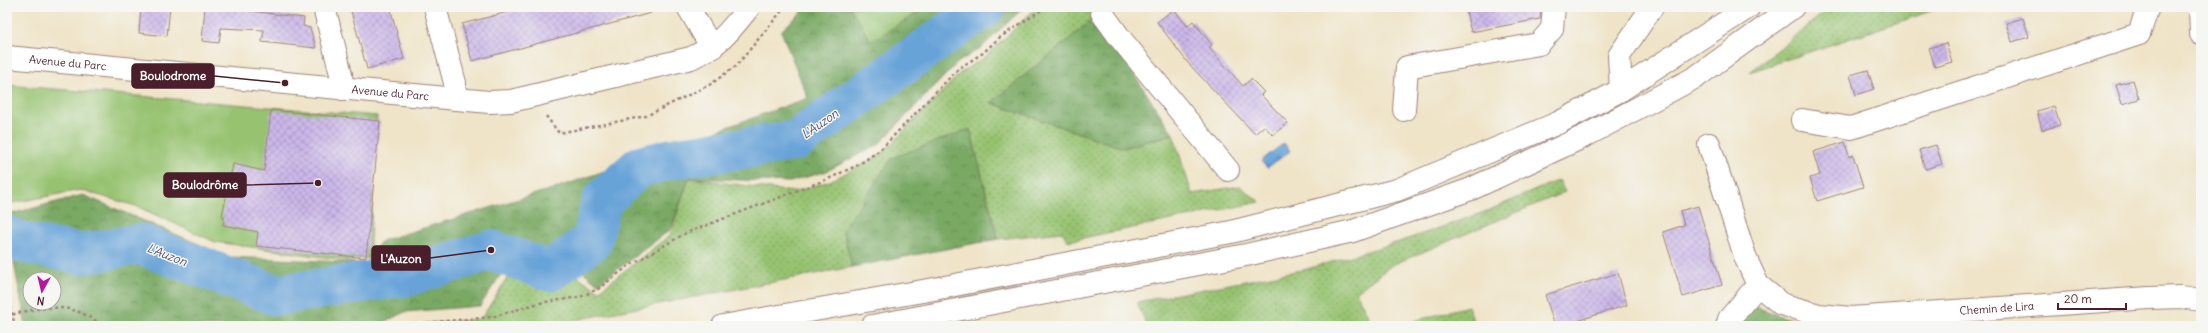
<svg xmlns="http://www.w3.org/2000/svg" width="2208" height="333" font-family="Delius,sans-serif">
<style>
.grass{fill:url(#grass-dots);stroke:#70714e}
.forest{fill:url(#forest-crowns);stroke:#626447;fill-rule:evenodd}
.garden{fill:#97c371;stroke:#70714e}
.water{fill:url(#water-ripples);stroke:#586182}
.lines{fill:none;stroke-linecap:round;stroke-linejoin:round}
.river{stroke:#67a3d8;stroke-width:41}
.building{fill:url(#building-cross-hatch)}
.minor-casing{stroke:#9c827a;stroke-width:24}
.major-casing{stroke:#9c827a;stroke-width:24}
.path{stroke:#9c827a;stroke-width:2.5;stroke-dasharray:3 3;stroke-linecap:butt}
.minor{stroke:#fff;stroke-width:22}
.major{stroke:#fff;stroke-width:22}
.path-bridge{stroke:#9c827a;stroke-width:2.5;stroke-dasharray:3 3;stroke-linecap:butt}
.labels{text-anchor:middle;stroke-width:3;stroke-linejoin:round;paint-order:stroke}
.street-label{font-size:11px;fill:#4a1f2b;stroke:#f6f6f2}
.water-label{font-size:12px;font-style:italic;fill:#565470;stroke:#f6f6f2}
.leader{fill:none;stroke:#4a1f2b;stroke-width:1.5}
.callout-dot{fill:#4a1f2b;stroke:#f6f6f2;stroke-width:1.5}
.callout{fill:#4a1f2b;stroke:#4a1f2b;stroke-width:1.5}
.callout-label{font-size:12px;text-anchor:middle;font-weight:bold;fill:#fff}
</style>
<defs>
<pattern id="grass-dots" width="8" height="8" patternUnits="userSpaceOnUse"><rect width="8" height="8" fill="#97c371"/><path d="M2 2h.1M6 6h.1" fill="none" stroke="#7d9e5d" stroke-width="1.8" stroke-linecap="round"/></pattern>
<pattern id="forest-crowns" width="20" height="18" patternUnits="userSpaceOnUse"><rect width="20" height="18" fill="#79a963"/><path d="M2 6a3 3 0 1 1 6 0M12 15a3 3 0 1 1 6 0" fill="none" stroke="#658952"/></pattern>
<pattern id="water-ripples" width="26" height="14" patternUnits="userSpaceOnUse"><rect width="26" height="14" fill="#67a3d8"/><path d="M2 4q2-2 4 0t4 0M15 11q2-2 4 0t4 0" fill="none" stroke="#5784af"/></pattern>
<pattern id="building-cross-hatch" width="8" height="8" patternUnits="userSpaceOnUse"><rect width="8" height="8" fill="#ccb8ea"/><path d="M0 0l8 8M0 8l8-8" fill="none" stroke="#a895be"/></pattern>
</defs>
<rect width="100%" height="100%" fill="#f6f6f2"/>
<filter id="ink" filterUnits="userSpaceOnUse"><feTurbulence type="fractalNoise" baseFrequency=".025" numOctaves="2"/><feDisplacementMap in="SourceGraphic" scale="8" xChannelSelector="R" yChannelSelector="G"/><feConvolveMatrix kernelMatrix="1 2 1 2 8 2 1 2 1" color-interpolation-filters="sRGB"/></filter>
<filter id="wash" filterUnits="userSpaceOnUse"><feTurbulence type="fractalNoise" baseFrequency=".012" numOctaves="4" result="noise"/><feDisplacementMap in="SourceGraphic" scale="16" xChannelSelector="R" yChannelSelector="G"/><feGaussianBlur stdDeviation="0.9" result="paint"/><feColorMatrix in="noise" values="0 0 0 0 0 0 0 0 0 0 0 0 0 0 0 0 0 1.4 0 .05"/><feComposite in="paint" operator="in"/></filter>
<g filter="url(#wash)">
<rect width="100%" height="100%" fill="#efe4c8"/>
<g class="grass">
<path d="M 1037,7 L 1088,7 L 1096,17 L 991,103 L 1123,148 L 1173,134 L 1192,194 L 1240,186 L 1260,202 L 1068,241 L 1062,232 L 998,239 L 970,129 L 843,230 L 852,267 L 543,326 L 405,326 L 481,319 L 517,263 L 549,275 L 563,266 L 599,291 L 670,235 L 689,178 L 793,192 L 830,181 L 882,154 L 960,73 L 985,57 Z"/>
<path d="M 1831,7 L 1943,7 L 1750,72 Z"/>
<path d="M 1559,180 L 1565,192 L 1392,265 L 1356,292 L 1373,326 L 1147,326 L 1137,302 L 1307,269 L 1402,241 L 1482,213 Z"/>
<path d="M 1468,306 L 1475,326 L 1397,326 Z"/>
</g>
<g class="forest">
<path d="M 807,7 L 850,7 L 871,41 L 927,7 L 1024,7 L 982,47 L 957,63 L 879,144 L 827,171 L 790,182 L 689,178 L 670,230 L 598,284 L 561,253 L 548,262 L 516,251 L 480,306 L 405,312 L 376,326 L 26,326 L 7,227 L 7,215 L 83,195 L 229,257 L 367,263 L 381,241 L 565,185 L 808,98 L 781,31 ZM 30,279 L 54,279 L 54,303 L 30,303 Z"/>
<path d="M 1096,17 L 1173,134 L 1123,148 L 991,103 Z"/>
<path d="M 970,129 L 998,239 L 852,267 L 843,230 L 892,158 Z"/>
<path d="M 1753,306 L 1790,319 L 1830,326 L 1738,326 Z"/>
</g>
<g class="garden">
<path d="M 850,7 L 927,7 L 871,41 Z"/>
<path d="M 7,85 L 377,116 L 369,258 L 346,260 L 215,242 L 136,206 L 80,190 L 7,204 Z"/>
</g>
<path class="water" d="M 1284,143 L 1290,151 L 1267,168 L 1261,161 Z"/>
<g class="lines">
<path class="river" d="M 7,236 L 23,243 L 81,254 L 140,244 L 276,295 L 407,276 L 491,250 L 550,271 L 592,241 L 602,200 L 639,167 L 675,158 L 795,141 L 985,7"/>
</g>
<g id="blocks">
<g class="building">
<path d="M 141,7 L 170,7 L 167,36 L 139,33 Z"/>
<path d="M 205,7 L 236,7 L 236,9 L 304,18 L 303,26 L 310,28 L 316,48 L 262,42 L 264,30 L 221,28 L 219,43 L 202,41 Z"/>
<path d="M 350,7 L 390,7 L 404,59 L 367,69 Z"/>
<path d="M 527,7 L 650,7 L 651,13 L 472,61 L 462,24 Z"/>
<path d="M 1465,7 L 1541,7 L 1540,19 L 1471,32 Z"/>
<path d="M 1174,9 L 1187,26 L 1193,21 L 1212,45 L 1209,48 L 1243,86 L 1251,79 L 1264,92 L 1261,95 L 1288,123 L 1273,135 L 1264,126 L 1255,134 L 1188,63 L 1157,22 Z"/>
<path d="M 2023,18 L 2029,37 L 2012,42 L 2006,23 Z"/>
<path d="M 1946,43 L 1952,62 L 1935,67 L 1929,48 Z"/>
<path d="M 1868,70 L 1874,89 L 1856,95 L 1850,75 Z"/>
<path d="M 2133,80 L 2139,99 L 2122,104 L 2116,85 Z"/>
<path d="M 2054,106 L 2060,125 L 2042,130 L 2037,111 Z"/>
<path d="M 271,110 L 380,121 L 366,258 L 256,246 L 258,232 L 223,225 L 224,217 L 222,216 L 233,164 L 264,171 Z"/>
<path d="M 1845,142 L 1849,157 L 1853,155 L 1863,187 L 1817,201 L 1810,178 L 1820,175 L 1813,152 Z"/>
<path d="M 1936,145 L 1942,164 L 1925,169 L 1919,150 Z"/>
<path d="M 1698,206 L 1722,285 L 1683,297 L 1663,232 L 1684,225 L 1680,211 Z"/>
<path d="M 1618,273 L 1627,305 L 1561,326 L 1555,326 L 1545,295 Z"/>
</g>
</g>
</g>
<g filter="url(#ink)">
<use href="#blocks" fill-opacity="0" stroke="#9c827a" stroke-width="1"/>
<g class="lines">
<g class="minor-casing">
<g id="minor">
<path d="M 324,7 L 341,74 L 342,89"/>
<path d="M 435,7 L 455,83 L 454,99"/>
<path d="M 688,7 L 712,48"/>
<path d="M 1102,7 L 1102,13 L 1120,38 L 1228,170"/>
<path d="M 2200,7 L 2201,34"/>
<path id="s1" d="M 7,57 L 489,102 L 511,101 L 691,58 C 721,44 729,32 749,7"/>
<path d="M 1621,90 L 1619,56 L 1652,7"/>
<path d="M 1404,110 L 1407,67 L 1539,44 L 1552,29 L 1554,7"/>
<path d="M 1802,120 L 1851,128 L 2139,34 L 2148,7"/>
<path id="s2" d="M 1709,144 L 1746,259 L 1758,285 L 1781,304 L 1819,315 L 1851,318 L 2149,298 L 2181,297 L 2201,300"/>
<path d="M 1727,326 L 1729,319 L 1758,285"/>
</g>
</g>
<g class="major-casing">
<g id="major">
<path d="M 723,326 L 934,289 L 1231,232 L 1397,190 L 1558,123 L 1621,90 L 1749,7"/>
<path d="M 872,326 L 1246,255 L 1353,231 L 1471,189 L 1587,135 L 1696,77 L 1793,7"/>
</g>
</g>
<g class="path">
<path d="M 546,116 L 559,133 L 646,116 L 711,84 L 737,65 L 785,7"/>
<path d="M 7,316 C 29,310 57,303 79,312 C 87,315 96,321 104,326"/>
<path d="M 386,326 L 492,317 L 539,303 L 580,297 L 598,289 L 627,267 L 686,233 L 828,179 L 858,165 L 880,150 L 958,69 L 983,53 L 999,38 L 1046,7"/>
</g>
<use href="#minor" class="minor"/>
<use href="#major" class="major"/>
<path class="path-bridge" d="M 7,295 L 15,326"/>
</g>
</g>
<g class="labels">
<g class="street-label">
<text dy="4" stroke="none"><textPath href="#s1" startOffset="61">Avenue du Parc</textPath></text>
<text dy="4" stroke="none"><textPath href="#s1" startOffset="385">Avenue du Parc</textPath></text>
<text dy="4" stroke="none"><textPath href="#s2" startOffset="397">Chemin de Lira</textPath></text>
</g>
<g class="water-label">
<text transform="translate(820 124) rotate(-35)" y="4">L'Auzon</text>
<text transform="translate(167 255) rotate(21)" y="4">L'Auzon</text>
</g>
</g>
<path class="leader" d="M285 83L214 76M318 183L246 185M491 250L430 258"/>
<g class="callout-dot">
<circle cx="285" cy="83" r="4"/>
<circle cx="318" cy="183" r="4"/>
<circle cx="491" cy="250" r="4"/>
</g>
<g class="callout">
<rect x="132" y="64" width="82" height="24" rx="4"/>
<rect x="164" y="173" width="82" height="24" rx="4"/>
<rect x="372" y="246" width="58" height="24" rx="4"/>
</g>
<g class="callout-label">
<text x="173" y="80">Boulodrome</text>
<text x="205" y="189">Boulodrôme</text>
<text x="401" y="263">L'Auzon</text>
</g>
<rect width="2208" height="333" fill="none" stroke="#f6f6f2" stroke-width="24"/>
<g transform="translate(42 291) rotate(188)"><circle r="19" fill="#f6f6f2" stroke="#b1a0a2"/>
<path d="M0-3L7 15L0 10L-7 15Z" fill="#b5179e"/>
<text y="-6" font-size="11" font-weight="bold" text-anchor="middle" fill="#4a1f2b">N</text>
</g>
<path d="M2058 303v6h68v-6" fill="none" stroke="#4a1f2b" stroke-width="2"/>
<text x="2064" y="303" font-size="12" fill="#4a1f2b" stroke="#f6f6f2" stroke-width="3" paint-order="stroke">20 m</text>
</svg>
